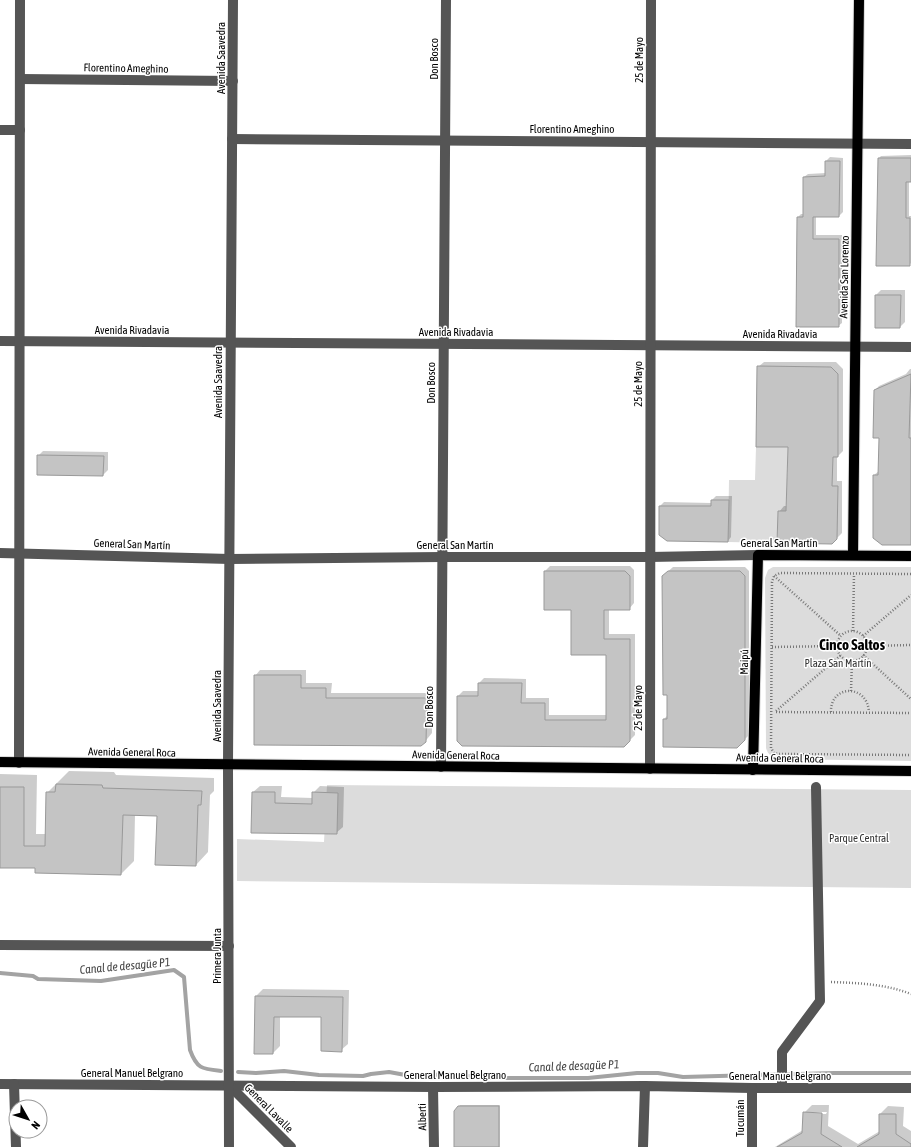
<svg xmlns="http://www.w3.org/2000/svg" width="911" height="1147" font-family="'Asap Condensed',sans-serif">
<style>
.green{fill:#dcdcdc}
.shadow{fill:#0003;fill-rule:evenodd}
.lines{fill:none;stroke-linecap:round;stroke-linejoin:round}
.stream{stroke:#a3a3a3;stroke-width:4}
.building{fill:#c4c4c4;stroke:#999}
.major-casing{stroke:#dbdbdb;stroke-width:12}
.path{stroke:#777;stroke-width:2.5;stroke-dasharray:1 2;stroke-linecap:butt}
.minor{stroke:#555;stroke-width:10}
.major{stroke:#000;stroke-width:10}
.labels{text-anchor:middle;stroke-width:3;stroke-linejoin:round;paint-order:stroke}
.street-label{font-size:11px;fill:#000;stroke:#fff}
.park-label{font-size:11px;fill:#333;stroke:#fff}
.water-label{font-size:12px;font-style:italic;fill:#444;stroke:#fff}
.district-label{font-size:15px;font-weight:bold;fill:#000;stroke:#fff}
</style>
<rect width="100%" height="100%" fill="#fff"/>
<g class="green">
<path d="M 756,447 L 788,447 L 786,511 L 778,511 L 777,543 L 728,542 L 729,480 L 755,480 Z"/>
<path d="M 773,567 L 911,567 L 911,761 L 779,759 C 772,757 768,755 766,748 L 765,578 L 768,570 Z"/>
<path d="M 327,785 L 911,790 L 911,888 L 237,881 L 237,839 L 324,842 Z"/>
</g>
<g class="shadow">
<path d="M 911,155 L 911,181 L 909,181 L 909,216 L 911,216 L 911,263 L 909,265 L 879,158 L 881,156 Z"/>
<path d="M 830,157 L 843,158 L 843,212 L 839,216 L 816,216 L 816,235 L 842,235 L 842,323 L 838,326 L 798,217 L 801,214 L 804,214 L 804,177 L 808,174 L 826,173 L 826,161 Z"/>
<path d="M 881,290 L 905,290 L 905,322 L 900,327 L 876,295 Z"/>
<path d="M 764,362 L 836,362 L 843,369 L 843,451 L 837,457 L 837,481 L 842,481 L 842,533 L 832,543 L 779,512 L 784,506 L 787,506 L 789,446 L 758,367 Z"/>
<path d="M 910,369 L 911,369 L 911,544 L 874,475 L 879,471 L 880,437 L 874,391 L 879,386 L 906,374 Z"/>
<path d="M 43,451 L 108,452 L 108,470 L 103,475 L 38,456 Z"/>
<path d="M 716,496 L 732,496 L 731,537 L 728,541 L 660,506 L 664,502 L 712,503 L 712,500 Z"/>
<path d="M 550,566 L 630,566 L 634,570 L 634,603 L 629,609 L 609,609 L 609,634 L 635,634 L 635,735 L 624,746 L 458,696 L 463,691 L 479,691 L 479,683 L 484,678 L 526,679 L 526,698 L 549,698 L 549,715 L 607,715 L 607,654 L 572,609 L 545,609 L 545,571 Z"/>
<path d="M 673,567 L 745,567 L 749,571 L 749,735 L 737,747 L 664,719 L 668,715 L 663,576 Z"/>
<path d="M 260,670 L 306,670 L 306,683 L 332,683 L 331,693 L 432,693 L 432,733 L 423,744 L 255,676 Z"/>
<path d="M 69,771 L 114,772 L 116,775 L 214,778 L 214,791 L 210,795 L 208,852 L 196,865 L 158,815 L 135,815 L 134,861 L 121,874 L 36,867 L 0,867 L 0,774 L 37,775 L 36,834 L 46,834 L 47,793 Z"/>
<path d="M 260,786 L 282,786 L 281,797 L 313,798 L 313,793 L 320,786 L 344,787 L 343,827 L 336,833 L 253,792 Z"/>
<path d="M 263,989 L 349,990 L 348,1044 L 341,1050 L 322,1016 L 280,1016 L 280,1046 L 273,1053 L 256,996 Z"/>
<path d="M 460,1105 L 500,1105 L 500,1147 L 455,1147 L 455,1111 Z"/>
<path d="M 812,1105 L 829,1105 L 828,1126 L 858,1144 L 880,1131 L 880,1114 L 888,1106 L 904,1107 L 903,1126 L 911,1131 L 911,1147 L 775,1147 L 803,1130 L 804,1113 ZM 810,1112 L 827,1112 L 826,1114 L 810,1114 Z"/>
</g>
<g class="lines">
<g class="stream">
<path d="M 0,973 L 33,976 L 38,979 L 101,981 L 174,970 L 184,977 L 190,1050 C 197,1069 202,1069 221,1071"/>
<path d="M 238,1072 L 256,1073 L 284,1071 L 319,1075 L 363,1076 L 371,1074 L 389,1072 L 411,1076 L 450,1074 L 487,1078 L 588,1078 L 637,1073 L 658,1073 L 683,1077 L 834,1073 L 911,1073"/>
</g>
</g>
<g class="building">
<path d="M 878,158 L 911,158 L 911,182 L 906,182 L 906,218 L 910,218 L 910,266 L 876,266 Z"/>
<path d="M 825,161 L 840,161 L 839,217 L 813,217 L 813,239 L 839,239 L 839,327 L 796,327 L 797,217 L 803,217 L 803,177 L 825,176 Z"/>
<path d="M 875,295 L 901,295 L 900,328 L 875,328 Z"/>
<path d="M 757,366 L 831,367 L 838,374 L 838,457 L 833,457 L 832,486 L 838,486 L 837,539 L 832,544 L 777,543 L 778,511 L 786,511 L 788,447 L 756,447 Z"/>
<path d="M 911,374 L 909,438 L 911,438 L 911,545 L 882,545 L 873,538 L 873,475 L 878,475 L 879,438 L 873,438 L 874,390 Z"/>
<path d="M 37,455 L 104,456 L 103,476 L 37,475 Z"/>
<path d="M 711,500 L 729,500 L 728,542 L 667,541 L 659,535 L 659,506 L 711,506 Z"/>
<path d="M 544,571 L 625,571 L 630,576 L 630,610 L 604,610 L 604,639 L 630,639 L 630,741 L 624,747 L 462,746 L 457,741 L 457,696 L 478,696 L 478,683 L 522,683 L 521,703 L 545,703 L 545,720 L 606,720 L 606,655 L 571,655 L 571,610 L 544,610 Z"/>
<path d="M 668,571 L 740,571 L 745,576 L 745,740 L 737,748 L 663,747 L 663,719 L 667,719 L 667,695 L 663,695 L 662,576 Z"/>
<path d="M 254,675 L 301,675 L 301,688 L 326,688 L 326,698 L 427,698 L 426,742 L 421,746 L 254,745 Z"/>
<path d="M 56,784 L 102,785 L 103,788 L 202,791 L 201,805 L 198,805 L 196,866 L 155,865 L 157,816 L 123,815 L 121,875 L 35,873 L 35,868 L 0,868 L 0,787 L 24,787 L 24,846 L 45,846 L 46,792 L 55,792 Z"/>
<path d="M 252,792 L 275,792 L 275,803 L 312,804 L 312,792 L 338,793 L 337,834 L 251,833 Z"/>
<path d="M 255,996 L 343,997 L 342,1052 L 321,1051 L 321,1017 L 274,1017 L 273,1054 L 254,1054 Z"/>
<path d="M 458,1106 L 499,1106 L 499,1147 L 454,1147 L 454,1111 Z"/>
<path d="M 803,1112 L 822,1113 L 821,1134 L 842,1147 L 777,1147 L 802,1133 Z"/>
<path d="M 879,1114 L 896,1114 L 896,1134 L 911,1144 L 911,1147 L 857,1147 L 879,1134 Z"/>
</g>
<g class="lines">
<g class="major-casing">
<g id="major">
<path d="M 853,555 L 859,0"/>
<path d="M 0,762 L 911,771"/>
<path d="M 753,770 L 758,555 L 911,556"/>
</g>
</g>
<g class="path">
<path d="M 911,574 L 780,573 L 774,576 L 772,582 L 771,748 L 774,753 L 779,754 L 911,755"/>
<path d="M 774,576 L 841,636"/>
<path d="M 853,631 L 854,574"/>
<circle cx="852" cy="646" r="15"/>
<path d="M 863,636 L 911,595"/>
<path d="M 867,646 L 911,645"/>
<path d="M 772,647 L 837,646"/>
<path d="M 863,655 L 911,699"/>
<path d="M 851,691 L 852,660"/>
<path d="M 776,711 L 841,655"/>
<path d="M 776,712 L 911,713"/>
<path d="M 831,712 C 830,685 867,683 869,712"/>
<path d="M 831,982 C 859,983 885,984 911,994"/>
</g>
<g class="minor">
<path d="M 20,79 L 233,81"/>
<path d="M 0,130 L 20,130"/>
<path d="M 232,139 L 911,144"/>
<path d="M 0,341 L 911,347"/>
<path d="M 0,553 L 230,559 L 442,557 L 650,557 L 758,555"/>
<path d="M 19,763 L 20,0"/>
<path d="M 441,767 L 446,0"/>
<path d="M 650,769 L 651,0"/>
<path d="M 0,945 L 229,946"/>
<path d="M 0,1084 L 433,1087 L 645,1086 L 752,1088 L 911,1088"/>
<path d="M 14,1084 L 16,1147"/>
<path d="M 230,1086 L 291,1147"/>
<path d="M 433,1087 L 434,1147"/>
<path d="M 782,1088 L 782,1052 L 820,1001 L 816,787"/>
<path d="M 229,1147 L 228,765 L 233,0"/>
<path d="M 643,1147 L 645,1086"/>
<path d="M 752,1147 L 752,1088"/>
</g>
<use href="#major" class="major"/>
</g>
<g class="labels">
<g class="street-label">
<text transform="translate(221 58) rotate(-90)" y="4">Avenida Saavedra</text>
<text transform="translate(434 59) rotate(-90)" y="4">Don Bosco</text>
<text transform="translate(639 60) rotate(-90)" y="4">25 de Mayo</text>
<text transform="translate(126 68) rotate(1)" y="4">Florentino Ameghino</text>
<text x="572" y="133">Florentino Ameghino</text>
<text transform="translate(844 277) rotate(-89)" y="4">Avenida San Lorenzo</text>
<text x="132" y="334">Avenida Rivadavia</text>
<text x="456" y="336">Avenida Rivadavia</text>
<text x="780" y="338">Avenida Rivadavia</text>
<text transform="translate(218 382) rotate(-90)" y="4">Avenida Saavedra</text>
<text transform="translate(431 383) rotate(-90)" y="4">Don Bosco</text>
<text transform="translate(638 384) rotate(-90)" y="4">25 de Mayo</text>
<text x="779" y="547">General San Martín</text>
<text transform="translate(132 544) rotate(2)" y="4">General San Martín</text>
<text x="455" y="549">General San Martín</text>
<text transform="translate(744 662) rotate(-89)" y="4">Maipú</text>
<text transform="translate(217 706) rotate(-90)" y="4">Avenida Saavedra</text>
<text transform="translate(429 707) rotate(-90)" y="4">Don Bosco</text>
<text transform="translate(638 708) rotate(-90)" y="4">25 de Mayo</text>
<text transform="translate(132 752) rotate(1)" y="4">Avenida General Roca</text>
<text transform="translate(456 755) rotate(1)" y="4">Avenida General Roca</text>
<text transform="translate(780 758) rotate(1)" y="4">Avenida General Roca</text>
<text transform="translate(217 956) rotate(-90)" y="4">Primera Junta</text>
<text x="132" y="1077">General Manuel Belgrano</text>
<text x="455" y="1079">General Manuel Belgrano</text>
<text x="780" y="1080">General Manuel Belgrano</text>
<text transform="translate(269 1108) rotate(45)" y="4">General Lavalle</text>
<text transform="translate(422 1117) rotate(-91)" y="4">Alberti</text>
<text transform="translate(740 1118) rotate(-90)" y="4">Tucumán</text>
</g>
<g class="park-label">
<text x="838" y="667">Plaza San Martín</text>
<text x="859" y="842">Parque Central</text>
</g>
<g class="water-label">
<text transform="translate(125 966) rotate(-5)" y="4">Canal de desagüe P1</text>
<text transform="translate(574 1066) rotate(-2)" y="4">Canal de desagüe P1</text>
</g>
<g class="district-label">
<text x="852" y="650">Cinco Saltos</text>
</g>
</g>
<g transform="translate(28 1119) rotate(129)"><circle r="19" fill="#ffffff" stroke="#999999"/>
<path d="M0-3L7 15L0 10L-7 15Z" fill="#000000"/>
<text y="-6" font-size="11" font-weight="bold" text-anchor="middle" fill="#000000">N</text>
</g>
</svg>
